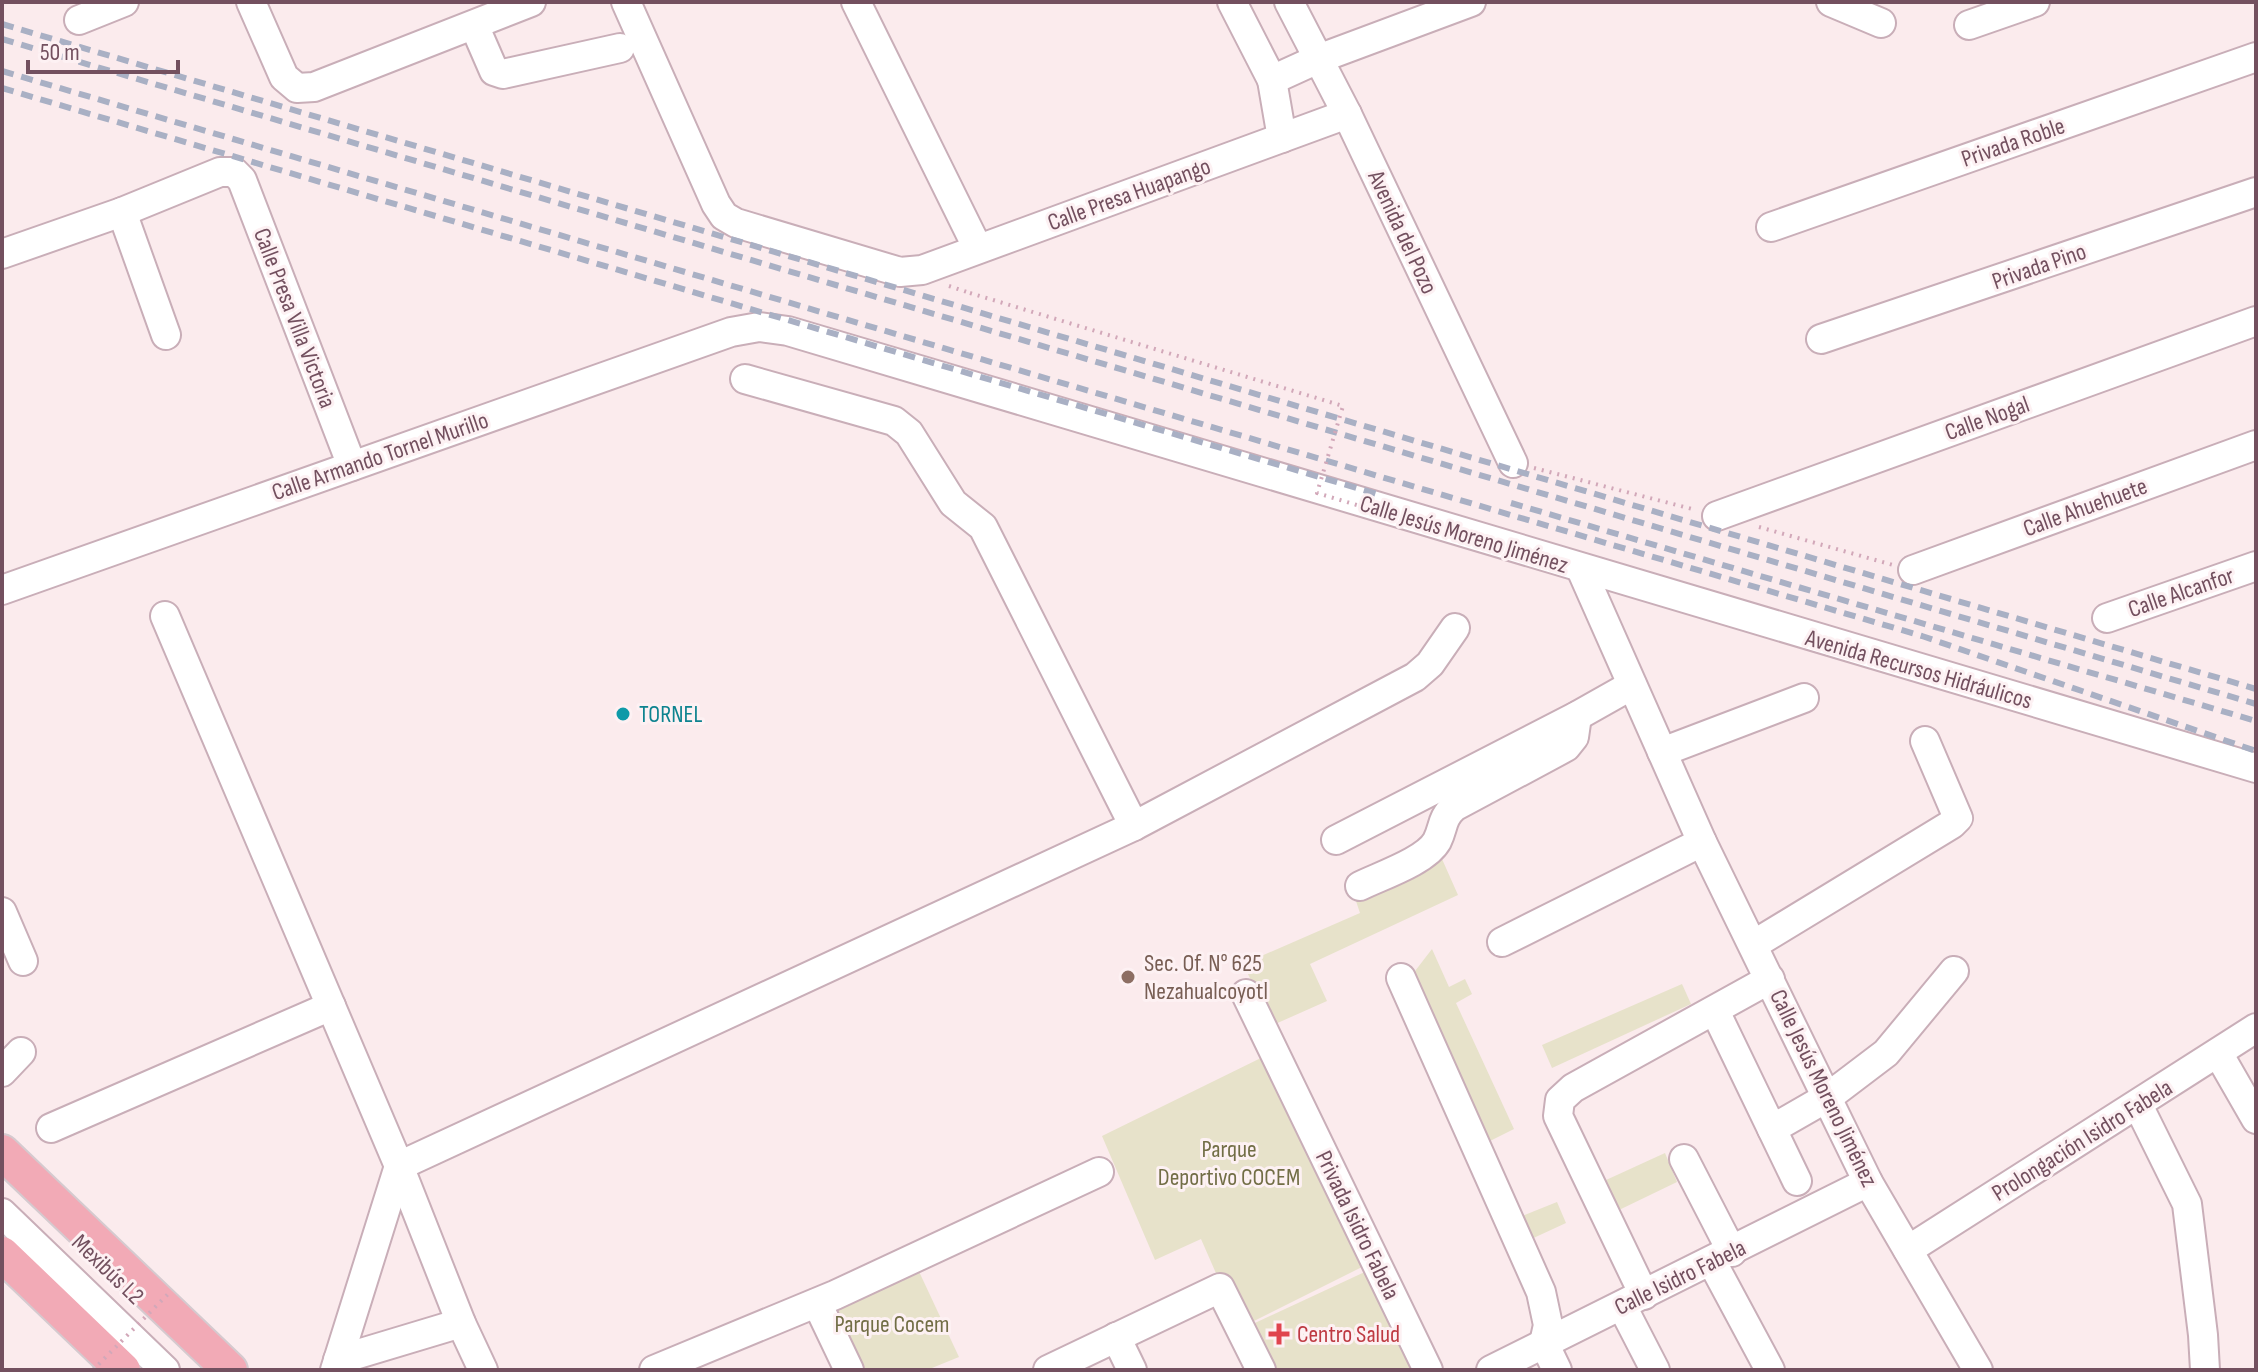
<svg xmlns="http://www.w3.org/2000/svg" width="2258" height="1372" font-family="'Sofia Sans Condensed',sans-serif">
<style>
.green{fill:#e7e2ca}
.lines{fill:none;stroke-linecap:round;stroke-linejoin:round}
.minor-casing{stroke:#c9aeb8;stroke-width:32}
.major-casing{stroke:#d5cacf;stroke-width:38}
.path{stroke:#d2a8b9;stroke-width:4;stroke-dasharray:2 6;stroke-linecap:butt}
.minor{stroke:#fff;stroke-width:28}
.major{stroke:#f2aab6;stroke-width:34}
.rail{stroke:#a9b0c4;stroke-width:6;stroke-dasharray:12 8;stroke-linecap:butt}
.path-bridge{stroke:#d2a8b9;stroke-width:4;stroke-dasharray:2 6;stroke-linecap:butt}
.culture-dot{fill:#0f9aa8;stroke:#fdf1f3;stroke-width:3}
.education-dot{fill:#8d6e63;stroke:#fdf1f3;stroke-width:3}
.health-dot{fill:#e0444e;stroke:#fdf1f3;stroke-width:3}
.labels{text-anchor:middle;stroke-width:6;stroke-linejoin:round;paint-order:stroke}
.street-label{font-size:24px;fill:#73505f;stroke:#fdf1f3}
.culture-label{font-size:24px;fill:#0d838f;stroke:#fdf1f3;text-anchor:start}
.education-label{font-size:24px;fill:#785e54;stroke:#fdf1f3;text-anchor:start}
.park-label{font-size:24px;fill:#726e46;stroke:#fdf1f3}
.health-label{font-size:24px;fill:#be3a42;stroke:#fdf1f3;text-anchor:start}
</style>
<rect width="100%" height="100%" fill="#fbebed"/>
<g class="green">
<path d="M 1442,859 L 1458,895 L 1310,964 L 1327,1001 L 1273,1025 L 1243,964 L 1360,913 L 1356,901 Z"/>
<path d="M 1432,949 L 1449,987 L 1465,979 L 1472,994 L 1456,1003 L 1514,1129 L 1488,1142 L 1412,975 Z"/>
<path d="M 1682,984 L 1691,1004 L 1552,1068 L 1542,1045 Z"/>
<path d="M 1269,1054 L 1368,1264 L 1240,1328 L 1201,1239 L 1155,1260 L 1102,1136 Z"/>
<path d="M 1665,1153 L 1677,1182 L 1619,1210 L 1606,1180 Z"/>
<path d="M 1557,1202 L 1566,1223 L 1527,1241 L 1517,1218 Z"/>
<path d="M 915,1263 L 959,1357 L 927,1370 L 855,1370 L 826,1304 Z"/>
<path d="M 1369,1270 L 1417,1370 L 1260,1370 L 1242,1329 Z"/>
</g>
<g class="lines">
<g class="minor-casing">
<g id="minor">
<path d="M 251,2 L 284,77 L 297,88 L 314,87 L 531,2"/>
<path d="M 626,2 L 716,204 L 724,216 L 736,223 L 900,272 L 922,270 L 1347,114"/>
<path d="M 856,2 L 978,249"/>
<path d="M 1232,2 L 1272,80 L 1318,59 L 1471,2"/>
<path d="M 1289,2 L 1347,114 L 1513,463"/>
<path d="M 1831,2 L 1881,23"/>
<path d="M 79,20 L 124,2"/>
<path d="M 474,25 L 494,71 L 503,74 L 620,48"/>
<path d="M 1969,25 L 2035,2"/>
<path d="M 1272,80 L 1282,138"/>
<path d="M 122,212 L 166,335"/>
<path d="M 1771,227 L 2256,57"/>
<path d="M 2,254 L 122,212 L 220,172 L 234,172 L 242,180 L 352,466"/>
<path d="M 1821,339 L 2256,192"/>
<path d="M 745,379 L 894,421 L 909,433 L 953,503 L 983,527 L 1134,826"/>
<path d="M 1717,516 L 2256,321"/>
<path d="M 1581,569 L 1702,842 L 1868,1182 L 1978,1370"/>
<path d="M 1913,570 L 2256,445"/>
<path d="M 2,590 L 731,332 L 759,327 L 788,331 L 2256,768"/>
<path d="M 165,616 L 399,1166 L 461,1323 L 483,1370"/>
<path d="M 2107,618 L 2256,566"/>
<path d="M 1662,752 L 1804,698"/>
<path d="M 1336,840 L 1577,716 L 1632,685"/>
<path d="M 1360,886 C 1380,876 1426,861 1437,841 C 1444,827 1441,819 1454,807 L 1566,747 L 1574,737 L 1577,716"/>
<path d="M 2,912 L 23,961"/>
<path d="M 1502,942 L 1702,842"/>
<path d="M 1753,945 L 1952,824 L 1958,818 L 1925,741"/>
<path d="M 1401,978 L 1541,1292 L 1548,1325 L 1544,1343 L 1557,1370"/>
<path d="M 1246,994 L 1428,1370"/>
<path d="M 1715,1011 L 1797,1181"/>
<path d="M 2218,1053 L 2256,1119"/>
<path d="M 2,1072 L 21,1052"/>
<path d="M 2138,1105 L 2187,1204 L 2203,1335 L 2205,1370"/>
<path d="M 51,1128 L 331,1006"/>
<path d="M 1772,1129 L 1828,1097 L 1886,1053 L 1954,971"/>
<path d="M 1684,1159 L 1732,1252"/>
<path d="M 2,1213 L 165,1370"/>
<path d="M 1908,1250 L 2256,1028"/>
<path d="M 1712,1262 L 1770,1370"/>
<path d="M 1644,1295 L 1558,1116 L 1560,1100 L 1573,1088 L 1770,979"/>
<path d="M 817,1303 L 849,1370"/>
<path d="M 1622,1306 L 1655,1370"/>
<path d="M 1116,1337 L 1132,1370"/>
<path d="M 338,1360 L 461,1323"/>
<path d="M 335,1370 L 399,1166 L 1134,826 L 1415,677 L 1430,664 L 1455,628"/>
<path d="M 654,1370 L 835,1295 L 1099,1172"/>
<path d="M 1048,1370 L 1220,1288 L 1261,1370"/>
<path d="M 1491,1370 L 1868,1182"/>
</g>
</g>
<g class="major-casing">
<g id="major">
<path d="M 2,1152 L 230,1370"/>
<path d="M 2,1254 L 123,1370"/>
</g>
</g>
<g class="path">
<path d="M 949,286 L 970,293"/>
<path d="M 1534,468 L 1696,510"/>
<path d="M 1759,527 L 1893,565"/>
</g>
<use href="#minor" class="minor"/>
<use href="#major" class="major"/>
<g class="rail">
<path d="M 2,24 L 2256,689"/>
<path d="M 2,39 L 2256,704"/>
<path d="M 2,71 L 1922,636 L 2256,751"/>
<path d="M 2,88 L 1377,494"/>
<path d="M 1511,503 L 2256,721"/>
</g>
<g class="path-bridge">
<path d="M 970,293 L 1343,406 L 1317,493 L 1506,550"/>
<path d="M 93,1370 L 169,1293"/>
</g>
</g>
<circle class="culture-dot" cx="623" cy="714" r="8"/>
<circle class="education-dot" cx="1128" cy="977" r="8"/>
<path class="health-dot" d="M1275 1322h8v8h8v8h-8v8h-8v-8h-8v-8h8z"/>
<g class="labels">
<g class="street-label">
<text transform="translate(2013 142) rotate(-19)" y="8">Privada Roble</text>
<text transform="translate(1129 194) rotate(-20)" y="8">Calle Presa Huapango</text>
<text transform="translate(1403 232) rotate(65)" y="8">Avenida del Pozo</text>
<text transform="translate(2039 266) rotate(-19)" y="8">Privada Pino</text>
<text transform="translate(295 318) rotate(69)" y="8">Calle Presa Villa Victoria</text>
<text transform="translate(1987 418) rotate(-20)" y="8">Calle Nogal</text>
<text transform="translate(380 456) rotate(-19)" y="8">Calle Armando Tornel Murillo</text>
<text transform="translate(2085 507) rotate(-20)" y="8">Calle Ahuehuete</text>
<text transform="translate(1464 534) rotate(17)" y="8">Calle Jesús Moreno Jiménez</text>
<text transform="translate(2181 592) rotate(-19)" y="8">Calle Alcanfor</text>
<text transform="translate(1919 669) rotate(16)" y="8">Avenida Recursos Hidráulicos</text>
<text transform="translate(1824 1088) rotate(64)" y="8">Calle Jesús Moreno Jiménez</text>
<text transform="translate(2082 1140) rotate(-32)" y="8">Prolongación Isidro Fabela</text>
<text transform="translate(1358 1225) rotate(64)" y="8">Privada Isidro Fabela</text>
<text transform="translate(108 1269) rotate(44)" y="8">Mexibús L2</text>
<text transform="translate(1680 1277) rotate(-26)" y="8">Calle Isidro Fabela</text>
</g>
<g class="culture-label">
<text x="639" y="722">TORNEL</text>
</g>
<g class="education-label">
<text x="1144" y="971">Sec. Of. N° 625<tspan x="1144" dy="28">Nezahualcoyotl</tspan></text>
</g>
<g class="park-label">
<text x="1229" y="1157">Parque<tspan x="1229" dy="28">Deportivo COCEM</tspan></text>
<text x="892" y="1332">Parque Cocem</text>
</g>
<g class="health-label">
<text x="1297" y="1342">Centro Salud</text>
</g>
</g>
<rect width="2258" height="1372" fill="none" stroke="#73505f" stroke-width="8"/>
<path d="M28 60v12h150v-12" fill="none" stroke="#73505f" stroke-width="4"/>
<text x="40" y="60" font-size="24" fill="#73505f" stroke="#fdf1f3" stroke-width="6" paint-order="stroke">50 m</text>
</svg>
